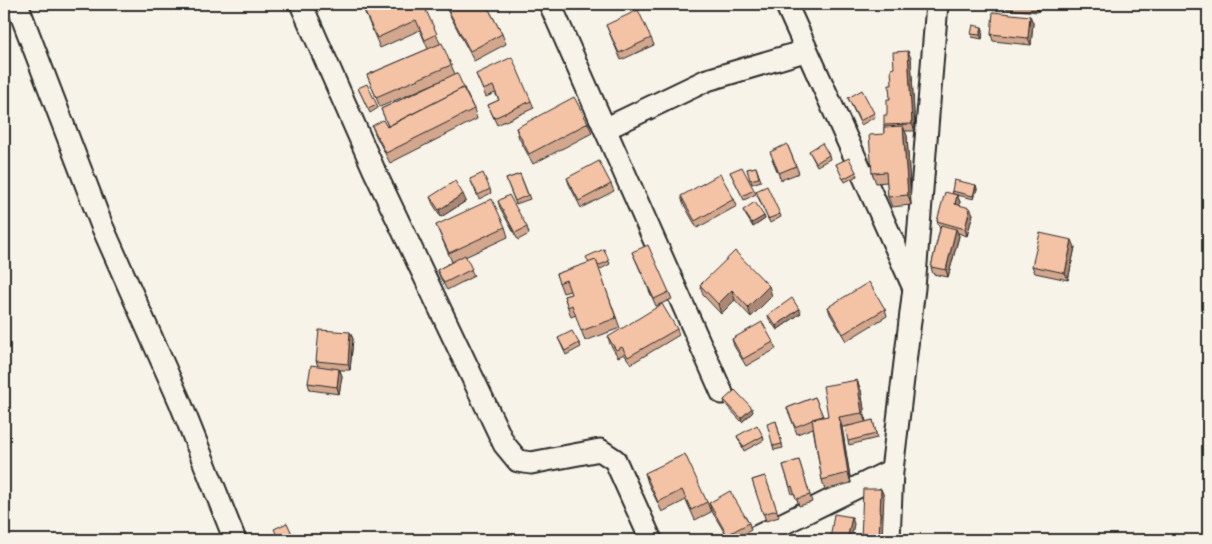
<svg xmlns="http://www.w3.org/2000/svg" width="1212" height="544" font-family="Dekko,sans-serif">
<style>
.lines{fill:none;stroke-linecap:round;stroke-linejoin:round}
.minor-casing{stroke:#2b2b2b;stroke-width:25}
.minor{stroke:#f7f3e8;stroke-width:21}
.wall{fill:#d2a78e;stroke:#2b2b2b}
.shaded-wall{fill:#ab8874;stroke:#2b2b2b}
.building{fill:#f4c2a5;stroke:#2b2b2b}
</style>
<rect width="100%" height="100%" fill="#f7f3e8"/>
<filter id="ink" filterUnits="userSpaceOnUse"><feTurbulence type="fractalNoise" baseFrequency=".02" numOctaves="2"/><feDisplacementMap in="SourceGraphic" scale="10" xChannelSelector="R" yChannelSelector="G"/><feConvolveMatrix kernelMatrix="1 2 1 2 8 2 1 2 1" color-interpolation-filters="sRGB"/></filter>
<g filter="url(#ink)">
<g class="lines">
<g class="minor-casing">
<g id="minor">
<path d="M 17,4 L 102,226 L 180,402 L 235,540"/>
<path d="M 301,4 L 374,170 L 504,444 L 518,461 L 531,463 L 600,450 L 615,460 L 651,540"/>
<path d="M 550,4 L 605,129 L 707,80 L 805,51"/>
<path d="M 786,4 L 913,286"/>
<path d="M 605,129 L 722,393"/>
<path d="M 750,540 L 892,470"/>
<path d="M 889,540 L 892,470 L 914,288 L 937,4"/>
</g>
</g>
<use href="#minor" class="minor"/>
</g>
<g class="wall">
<path d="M 423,4 L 440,43 L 451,65 L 455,74 L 466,92 L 474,109 L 477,119 L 390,163 L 376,136 L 372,126 L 387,127 L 388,126 L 381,109 L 438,82 L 380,107 L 367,75 L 428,49 L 420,30 L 380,48 L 363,8 Z"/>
<path d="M 444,4 L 486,4 L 502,34 L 506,44 L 474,61 Z"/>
<path d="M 1005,4 L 1039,4 L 1038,12 L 1007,9 Z"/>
<path d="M 1030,16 L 1033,23 L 1031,45 L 993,41 L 991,34 Z"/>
<path d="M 606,25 L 651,38 L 654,45 L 621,60 Z"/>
<path d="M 982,27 L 983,30 L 982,39 L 972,37 L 971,34 Z"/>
<path d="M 911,58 L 915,131 L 905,131 L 907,136 L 911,205 L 892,207 L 888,197 L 887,182 L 876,183 L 872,173 L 884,134 L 884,125 L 887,115 L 892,85 Z"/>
<path d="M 476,74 L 531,101 L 534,108 L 497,125 L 488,105 L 499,100 L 495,93 L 486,97 Z"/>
<path d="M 358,88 L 377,105 L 378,108 L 370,113 Z"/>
<path d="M 848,98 L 874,113 L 875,117 L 861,125 Z"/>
<path d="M 588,123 L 592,133 L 533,164 L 519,138 L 516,128 Z"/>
<path d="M 787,144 L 799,173 L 781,180 L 772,159 Z"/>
<path d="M 809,151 L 829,155 L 830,159 L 817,166 Z"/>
<path d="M 836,164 L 856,172 L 857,176 L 845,182 Z"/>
<path d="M 756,167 L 761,181 L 752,184 L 747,169 Z"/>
<path d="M 730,172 L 754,190 L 756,194 L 744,200 Z"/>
<path d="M 520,174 L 530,199 L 516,204 L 506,179 Z"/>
<path d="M 567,178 L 611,184 L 614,191 L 581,208 L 569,184 Z"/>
<path d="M 470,179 L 490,189 L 491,193 L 479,199 Z"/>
<path d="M 976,185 L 977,189 L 974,199 L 953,194 L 952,191 Z"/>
<path d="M 757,195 L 780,214 L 781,217 L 770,223 Z"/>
<path d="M 957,195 L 960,202 L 959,205 L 973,214 L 967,236 L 958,233 L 959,236 L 948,277 L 933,274 L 931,267 L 940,229 L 937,221 Z"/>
<path d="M 681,196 L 734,199 L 737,206 L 697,228 L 683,203 Z"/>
<path d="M 430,197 L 466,201 L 441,217 L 433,204 Z"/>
<path d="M 498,201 L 527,227 L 529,234 L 518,240 L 500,208 Z"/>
<path d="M 743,210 L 764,216 L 765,219 L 753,227 L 745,214 Z"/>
<path d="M 436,225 L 505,227 L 508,237 L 465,257 L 474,276 L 447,290 L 440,277 L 437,270 L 452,262 Z"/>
<path d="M 1075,247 L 1068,280 L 1035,273 L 1032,266 Z"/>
<path d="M 604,249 L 610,264 L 599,270 L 620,328 L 585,341 L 576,315 L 571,317 L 564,296 L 571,294 L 570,291 L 563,293 L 556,274 L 589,263 Z"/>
<path d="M 632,252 L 669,292 L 672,299 L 656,306 Z"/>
<path d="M 700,285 L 772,296 L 751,317 L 735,300 L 721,314 L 703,295 Z"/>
<path d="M 828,307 L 885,309 L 887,316 L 846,341 L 830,314 Z"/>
<path d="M 801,313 L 777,330 L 769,319 L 768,315 Z"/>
<path d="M 677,329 L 679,335 L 631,364 L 624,354 L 618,357 L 610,344 L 608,337 Z"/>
<path d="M 350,332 L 353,339 L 350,370 L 340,370 L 342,376 L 339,394 L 310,390 L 308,383 L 318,366 L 316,361 Z"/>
<path d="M 558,338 L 579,343 L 581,347 L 566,355 Z"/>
<path d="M 732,339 L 773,342 L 776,349 L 746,366 L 734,346 Z"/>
<path d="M 861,390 L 866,422 L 873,420 L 877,438 L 849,445 L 848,441 L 854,425 L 842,427 L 851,483 L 825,490 L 822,480 L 813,428 L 797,434 L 787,408 L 815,397 L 823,417 L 828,416 Z"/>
<path d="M 724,400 L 753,412 L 742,422 L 725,404 Z"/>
<path d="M 776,421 L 783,448 L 774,450 L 773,446 Z"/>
<path d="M 737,436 L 763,436 L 764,440 L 744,451 Z"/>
<path d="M 799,460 L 812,502 L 799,506 L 795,493 L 792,494 L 783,465 Z"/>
<path d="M 645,473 L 707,502 L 711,512 L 695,520 L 686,500 L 662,512 L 648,483 Z"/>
<path d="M 765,476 L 779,517 L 766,521 L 752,480 Z"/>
<path d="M 709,503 L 749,523 L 751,530 L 733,540 L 729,540 L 711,510 Z"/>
</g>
<g class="shaded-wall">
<path d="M 1036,4 L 1039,4 L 1038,12 L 1035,5 Z"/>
<path d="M 1030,16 L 1033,23 L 1031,45 L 1028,38 Z"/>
<path d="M 982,27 L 983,30 L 982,39 L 980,35 Z"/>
<path d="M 908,51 L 911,58 L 915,131 L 912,124 Z"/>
<path d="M 903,126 L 907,136 L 911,205 L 908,195 Z"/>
<path d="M 976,185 L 977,189 L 974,199 L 973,196 Z"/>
<path d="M 463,194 L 466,201 L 441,217 L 439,210 Z"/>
<path d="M 957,195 L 960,202 L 958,211 L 955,204 Z"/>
<path d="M 970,208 L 973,214 L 967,236 L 965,229 Z"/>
<path d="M 764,216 L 765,219 L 753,227 L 752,223 Z"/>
<path d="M 956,229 L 959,236 L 948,277 L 946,270 Z"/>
<path d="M 1072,240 L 1075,247 L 1068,280 L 1065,273 Z"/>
<path d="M 769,286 L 772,296 L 751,317 L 748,307 Z"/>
<path d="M 732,290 L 735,300 L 721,314 L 718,304 Z"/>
<path d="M 799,309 L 801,313 L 777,330 L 776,326 Z"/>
<path d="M 350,332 L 353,339 L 350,370 L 348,364 Z"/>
<path d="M 339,369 L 342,376 L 339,394 L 337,387 Z"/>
<path d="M 857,380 L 861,390 L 866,423 L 862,413 Z"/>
<path d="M 752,408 L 753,412 L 742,422 L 741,418 Z"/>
<path d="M 839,417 L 842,427 L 851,483 L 848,473 Z"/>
<path d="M 881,489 L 884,496 L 882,540 L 879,540 Z"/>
<path d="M 852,517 L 854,524 L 851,540 L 847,540 Z"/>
</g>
<g class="building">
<path d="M 373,4 L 423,4 L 437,34 L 425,40 L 416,20 L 377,38 L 363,8 Z"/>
<path d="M 445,4 L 486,4 L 502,34 L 470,51 Z"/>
<path d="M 638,10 L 651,38 L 619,53 L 606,25 Z"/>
<path d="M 993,12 L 1030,16 L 1028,38 L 991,34 Z"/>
<path d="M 973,25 L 982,27 L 980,35 L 971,34 Z"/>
<path d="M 442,43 L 451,65 L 376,97 L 367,75 Z"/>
<path d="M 908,51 L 912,124 L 884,125 L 884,115 L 887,115 L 887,99 L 890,99 L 889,85 L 892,85 L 891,69 L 894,68 L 893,52 Z"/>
<path d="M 512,57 L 531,101 L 494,118 L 488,105 L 499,100 L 493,86 L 483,90 L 476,74 Z"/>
<path d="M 457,73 L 465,90 L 463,88 L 388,126 L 381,109 Z"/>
<path d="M 367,84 L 377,105 L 368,109 L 358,88 Z"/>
<path d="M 463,88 L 474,109 L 386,153 L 372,126 L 383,120 L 387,127 Z"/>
<path d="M 862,90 L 874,113 L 860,121 L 848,98 Z"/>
<path d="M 574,97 L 588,123 L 529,154 L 516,128 Z"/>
<path d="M 903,126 L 908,195 L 888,197 L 886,172 L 872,173 L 869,135 L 884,134 L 884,127 Z"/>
<path d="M 822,143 L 829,155 L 816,163 L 809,151 Z"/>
<path d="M 787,144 L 796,166 L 779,173 L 770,152 Z"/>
<path d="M 849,158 L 856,172 L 843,179 L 836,164 Z"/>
<path d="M 599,161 L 611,184 L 579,201 L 567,178 Z"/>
<path d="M 742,167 L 754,190 L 742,196 L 730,172 Z"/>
<path d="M 756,167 L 759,178 L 750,180 L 747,169 Z"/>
<path d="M 483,173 L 490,189 L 478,195 L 470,179 Z"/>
<path d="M 520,174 L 528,195 L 515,201 L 506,179 Z"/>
<path d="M 720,174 L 734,199 L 695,221 L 681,196 Z"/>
<path d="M 954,180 L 976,185 L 973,196 L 952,191 Z"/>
<path d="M 455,181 L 463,194 L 439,210 L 430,197 Z"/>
<path d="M 767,186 L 780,214 L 768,219 L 756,191 Z"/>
<path d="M 945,192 L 957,195 L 955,204 L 970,208 L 965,229 L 937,221 Z"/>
<path d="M 509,195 L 527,227 L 515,233 L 498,201 Z"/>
<path d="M 492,199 L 505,227 L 449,253 L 436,225 Z"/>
<path d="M 755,202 L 764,216 L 752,223 L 743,210 Z"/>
<path d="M 941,225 L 956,229 L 946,270 L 931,267 Z"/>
<path d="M 1040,233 L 1072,240 L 1065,273 L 1032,266 Z"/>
<path d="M 648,245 L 669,292 L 654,299 L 632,252 Z"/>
<path d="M 604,249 L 609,261 L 598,266 L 596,260 L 589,263 L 586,257 Z"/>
<path d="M 735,251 L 769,286 L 748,307 L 732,290 L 718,304 L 700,285 Z"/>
<path d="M 465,255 L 472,269 L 444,283 L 437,270 Z"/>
<path d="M 596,260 L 616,318 L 581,331 L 572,305 L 568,307 L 564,296 L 571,294 L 566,280 L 559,283 L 556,274 Z"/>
<path d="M 869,282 L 885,309 L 843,334 L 828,307 Z"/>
<path d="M 792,298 L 799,309 L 776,326 L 768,315 Z"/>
<path d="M 662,304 L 677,329 L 628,357 L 622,347 L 616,350 L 608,337 Z"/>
<path d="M 762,322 L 773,342 L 743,359 L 732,339 Z"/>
<path d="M 319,330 L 350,332 L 348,364 L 316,361 Z"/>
<path d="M 572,331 L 579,343 L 565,351 L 558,338 Z"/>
<path d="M 311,365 L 339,369 L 337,387 L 308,383 Z"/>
<path d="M 857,380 L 862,413 L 839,417 L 848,473 L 822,480 L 812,419 L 828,416 L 823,386 Z"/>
<path d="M 735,390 L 752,408 L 741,418 L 724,400 Z"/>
<path d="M 815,397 L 823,416 L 812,419 L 812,420 L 795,427 L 787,408 Z"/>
<path d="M 873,420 L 876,434 L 848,441 L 845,427 Z"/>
<path d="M 776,421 L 782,444 L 773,446 L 767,424 Z"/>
<path d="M 757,425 L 763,436 L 743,447 L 737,436 Z"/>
<path d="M 685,454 L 707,502 L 691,510 L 682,490 L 658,502 L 645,473 Z"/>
<path d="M 799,460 L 810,495 L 796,499 L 792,486 L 790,487 L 783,465 Z"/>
<path d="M 765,476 L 777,510 L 763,514 L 752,480 Z"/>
<path d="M 863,489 L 881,489 L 879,540 L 861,540 Z"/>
<path d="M 730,491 L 749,523 L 727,535 L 709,503 Z"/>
<path d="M 834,514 L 852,517 L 847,540 L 830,540 Z"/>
<path d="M 287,523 L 295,540 L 279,540 L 274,529 Z"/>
</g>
</g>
<rect width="1212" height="544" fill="none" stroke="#f7f3e8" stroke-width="20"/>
<rect x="10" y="10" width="1192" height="524" fill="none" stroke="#2b2b2b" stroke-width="2" filter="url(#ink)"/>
</svg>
